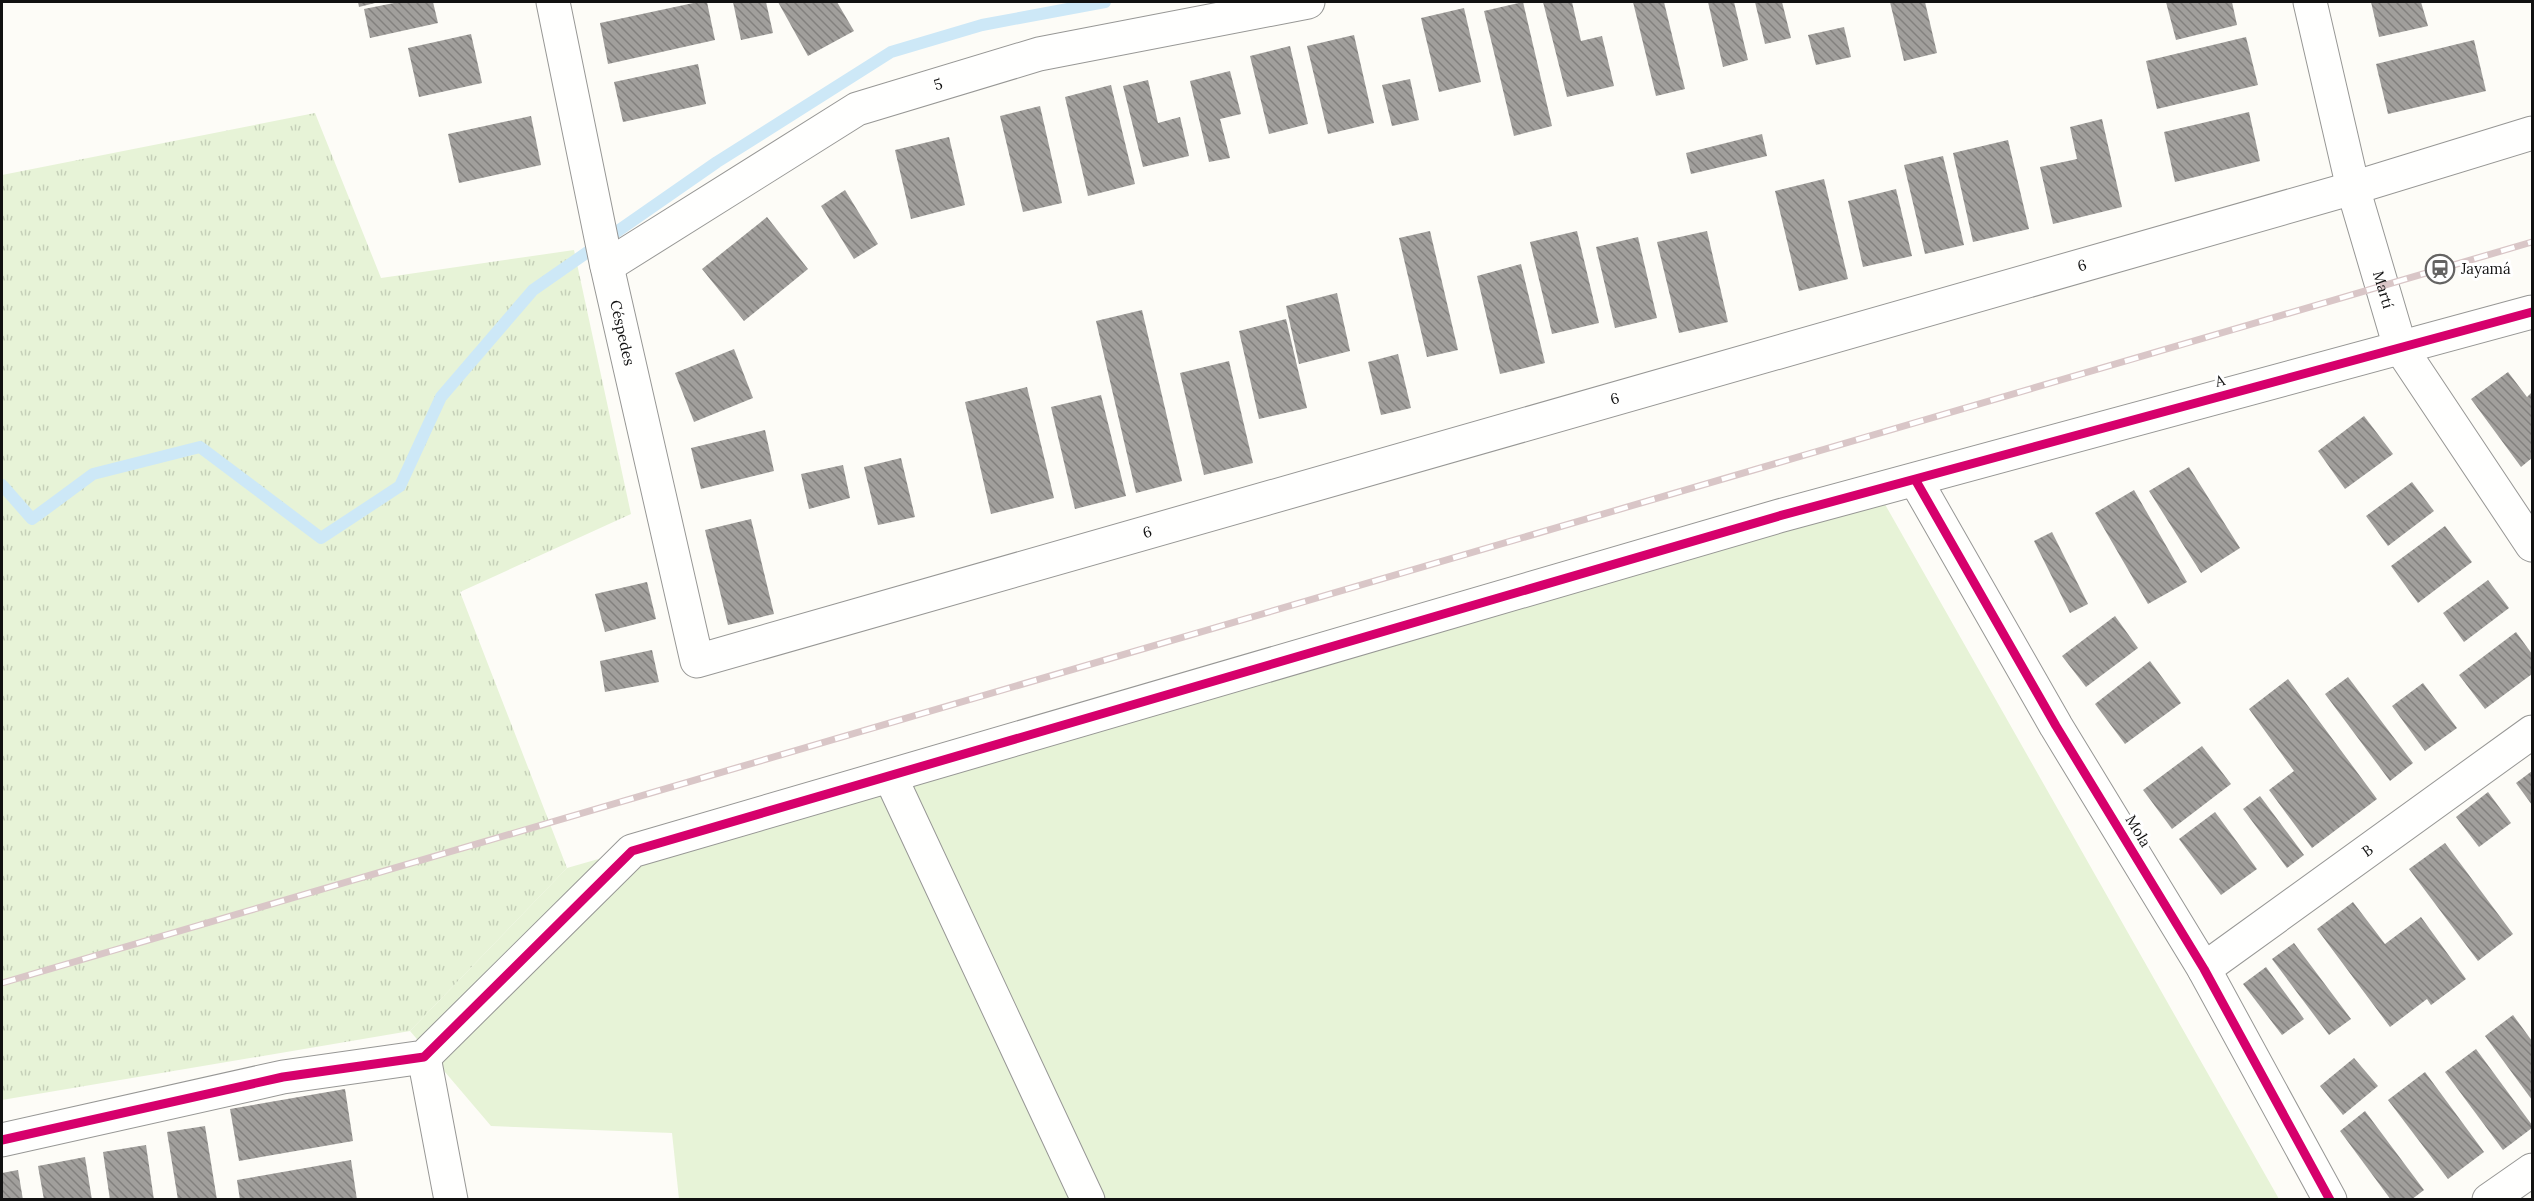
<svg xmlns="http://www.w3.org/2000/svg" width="2534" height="1201" font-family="Lora,serif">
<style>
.grass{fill:url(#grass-tufts)}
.garden{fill:#e7f3d7}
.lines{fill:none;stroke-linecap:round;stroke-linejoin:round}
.stream{stroke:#cde8f7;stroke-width:12}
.building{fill:url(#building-back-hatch)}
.minor-casing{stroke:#979795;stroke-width:35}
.minor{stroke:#fffffe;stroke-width:33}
.rail-casing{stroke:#d9c6c7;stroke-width:7}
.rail{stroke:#fff;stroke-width:4.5;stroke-dasharray:14;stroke-linecap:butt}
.cycleway-casing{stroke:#fff;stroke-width:13}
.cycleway{stroke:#d6006c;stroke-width:9}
.labels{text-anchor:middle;stroke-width:6;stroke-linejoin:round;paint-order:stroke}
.street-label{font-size:15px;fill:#111;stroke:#fff}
.poi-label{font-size:15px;fill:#111;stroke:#fff;text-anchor:start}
</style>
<defs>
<pattern id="grass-tufts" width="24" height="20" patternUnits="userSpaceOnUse" patternTransform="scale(1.5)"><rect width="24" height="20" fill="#e7f3d7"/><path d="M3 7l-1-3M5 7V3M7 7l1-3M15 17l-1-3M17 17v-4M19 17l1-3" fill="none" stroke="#c5cfb8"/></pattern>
<pattern id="building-back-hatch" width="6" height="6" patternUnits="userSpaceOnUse" patternTransform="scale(1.5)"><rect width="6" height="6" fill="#a19f9c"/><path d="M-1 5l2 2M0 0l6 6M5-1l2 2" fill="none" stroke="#82807e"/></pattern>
</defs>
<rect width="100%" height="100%" fill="#fdfcf7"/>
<path class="grass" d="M 315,113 L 381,278 L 574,250 L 631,514 L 460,592 L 567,868 L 410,1031 L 2,1100 L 2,175 Z"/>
<path class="garden" d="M 1878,492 L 2279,1199 L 679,1199 L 672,1133 L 491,1126 L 410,1031 L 567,868 Z"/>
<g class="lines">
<path class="stream" d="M 2,485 L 32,519 L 93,474 L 200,447 L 321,538 L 400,486 L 441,397 L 533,290 L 717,162 L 891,52 L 982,25 L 1105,2"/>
</g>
<g class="building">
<path d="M 358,2 L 379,2 L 359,7 Z"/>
<path d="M 399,2 L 433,2 L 438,23 L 370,38 L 364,9 Z"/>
<path d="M 698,2 L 707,2 L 715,40 L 608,64 L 600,23 Z"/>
<path d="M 733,2 L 766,2 L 773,33 L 741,40 Z"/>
<path d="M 778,2 L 837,2 L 854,31 L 808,56 Z"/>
<path d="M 1523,2 L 1552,126 L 1514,136 L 1484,11 Z"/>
<path d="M 1543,2 L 1572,2 L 1581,41 L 1602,36 L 1614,86 L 1567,97 Z"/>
<path d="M 1633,2 L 1664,2 L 1685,89 L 1656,96 Z"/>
<path d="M 1708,2 L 1734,2 L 1748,60 L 1723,67 Z"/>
<path d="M 1755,2 L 1782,2 L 1791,38 L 1765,44 Z"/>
<path d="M 1890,2 L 1925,2 L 1937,53 L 1904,61 Z"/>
<path d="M 2166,2 L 2232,2 L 2237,25 L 2176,40 Z"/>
<path d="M 2371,2 L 2421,2 L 2428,26 L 2379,37 Z"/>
<path d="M 1464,8 L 1481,82 L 1439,92 L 1421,18 Z"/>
<path d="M 1844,27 L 1851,57 L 1816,65 L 1808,35 Z"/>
<path d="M 471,34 L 482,83 L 419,97 L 408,48 Z"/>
<path d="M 1354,35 L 1374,123 L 1328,134 L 1307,46 Z"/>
<path d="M 2246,37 L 2258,85 L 2157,109 L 2146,61 Z"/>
<path d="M 2474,40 L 2486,91 L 2388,114 L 2376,64 Z"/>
<path d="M 1290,46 L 1308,124 L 1269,134 L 1250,56 Z"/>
<path d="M 698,64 L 706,104 L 623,122 L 614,82 Z"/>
<path d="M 1230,71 L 1241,114 L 1220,119 L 1230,158 L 1209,162 L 1190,81 Z"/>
<path d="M 1410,79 L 1419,120 L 1392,126 L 1382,85 Z"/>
<path d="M 1148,80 L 1158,123 L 1180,117 L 1189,156 L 1143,167 L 1123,86 Z"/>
<path d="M 1111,85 L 1135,184 L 1088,196 L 1065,97 Z"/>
<path d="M 1040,106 L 1062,203 L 1023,212 L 1000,116 Z"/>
<path d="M 2249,112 L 2260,161 L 2175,182 L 2164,132 Z"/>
<path d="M 531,116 L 541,165 L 459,183 L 448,134 Z"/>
<path d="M 2102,119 L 2122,207 L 2053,224 L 2040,167 L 2077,159 L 2070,127 Z"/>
<path d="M 1762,134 L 1767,156 L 1691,174 L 1686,153 Z"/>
<path d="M 949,137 L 965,205 L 911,219 L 895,150 Z"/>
<path d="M 2008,140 L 2029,229 L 1973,242 L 1953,153 Z"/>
<path d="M 1943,156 L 1964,245 L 1925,254 L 1904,165 Z"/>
<path d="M 1824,179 L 1848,279 L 1799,291 L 1775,191 Z"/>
<path d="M 1896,189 L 1912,256 L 1863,267 L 1848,201 Z"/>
<path d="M 845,190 L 878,244 L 854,259 L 821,206 Z"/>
<path d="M 767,217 L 808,269 L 744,321 L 702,269 Z"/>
<path d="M 1430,231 L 1458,350 L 1427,357 L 1399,238 Z"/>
<path d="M 1577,231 L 1599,323 L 1552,334 L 1530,242 Z"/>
<path d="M 1707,231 L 1728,322 L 1679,333 L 1657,242 Z"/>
<path d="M 1638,237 L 1657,318 L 1615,328 L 1596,247 Z"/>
<path d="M 1521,264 L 1545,363 L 1500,374 L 1477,276 Z"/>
<path d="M 1337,293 L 1350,351 L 1299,364 L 1286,306 Z"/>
<path d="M 1142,310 L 1182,481 L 1136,493 L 1096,321 Z"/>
<path d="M 1286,319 L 1307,408 L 1259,419 L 1239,331 Z"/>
<path d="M 734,349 L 753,398 L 694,422 L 675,373 Z"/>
<path d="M 1398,354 L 1411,408 L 1381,415 L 1368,362 Z"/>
<path d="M 1229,361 L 1253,463 L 1204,475 L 1180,373 Z"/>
<path d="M 2508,372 L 2527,397 L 2532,392 L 2532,458 L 2521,467 L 2471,399 Z"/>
<path d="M 1027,387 L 1054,498 L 991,514 L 965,402 Z"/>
<path d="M 1101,395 L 1126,496 L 1075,509 L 1051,407 Z"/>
<path d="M 2364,416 L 2393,454 L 2345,489 L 2318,451 Z"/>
<path d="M 765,430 L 774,471 L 701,489 L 691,448 Z"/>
<path d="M 901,458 L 915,517 L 878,525 L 864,467 Z"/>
<path d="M 843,465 L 850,498 L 809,509 L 801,474 Z"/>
<path d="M 2189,467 L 2240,548 L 2201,573 L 2149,491 Z"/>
<path d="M 2412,482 L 2434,511 L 2388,546 L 2366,516 Z"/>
<path d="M 2134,490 L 2187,582 L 2148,604 L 2095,513 Z"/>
<path d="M 751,519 L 774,614 L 728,625 L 705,530 Z"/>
<path d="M 2445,526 L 2472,562 L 2418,603 L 2391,566 Z"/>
<path d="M 2052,532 L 2088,604 L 2070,613 L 2034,541 Z"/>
<path d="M 2488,580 L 2509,608 L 2464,642 L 2443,613 Z"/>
<path d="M 647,582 L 656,619 L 605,632 L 595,594 Z"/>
<path d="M 2115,616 L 2138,648 L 2086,687 L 2062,656 Z"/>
<path d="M 2516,632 L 2532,654 L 2532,674 L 2485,709 L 2459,675 Z"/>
<path d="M 652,650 L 659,682 L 605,692 L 600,661 Z"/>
<path d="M 2150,661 L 2181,703 L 2125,744 L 2095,704 Z"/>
<path d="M 2348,677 L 2413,763 L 2390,781 L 2325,694 Z"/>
<path d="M 2288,679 L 2377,799 L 2312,848 L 2269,790 L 2294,771 L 2249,709 Z"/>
<path d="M 2423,683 L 2457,728 L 2425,751 L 2392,706 Z"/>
<path d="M 2202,746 L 2231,784 L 2172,829 L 2143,790 Z"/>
<path d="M 2532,771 L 2532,805 L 2516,783 Z"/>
<path d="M 2488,792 L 2511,823 L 2479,847 L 2456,817 Z"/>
<path d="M 2260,796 L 2304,855 L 2287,868 L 2243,809 Z"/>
<path d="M 2215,812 L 2257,869 L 2221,895 L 2179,839 Z"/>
<path d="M 2445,843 L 2513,934 L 2478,961 L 2409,869 Z"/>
<path d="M 2353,902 L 2385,944 L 2421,917 L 2466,979 L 2431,1005 L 2427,999 L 2390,1027 L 2317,929 Z"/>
<path d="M 2294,943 L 2351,1019 L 2329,1035 L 2272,959 Z"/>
<path d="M 2266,967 L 2304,1019 L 2282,1035 L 2243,984 Z"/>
<path d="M 2513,1015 L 2532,1041 L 2532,1100 L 2485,1036 Z"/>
<path d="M 2476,1049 L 2532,1125 L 2532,1128 L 2503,1150 L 2445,1072 Z"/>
<path d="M 2354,1058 L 2378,1086 L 2343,1115 L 2320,1086 Z"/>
<path d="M 2425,1072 L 2484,1152 L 2448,1179 L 2388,1100 Z"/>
<path d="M 345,1089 L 353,1141 L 239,1161 L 230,1109 Z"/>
<path d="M 2365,1111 L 2424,1190 L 2411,1200 L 2391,1200 L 2340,1131 Z"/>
<path d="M 205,1126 L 217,1200 L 178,1200 L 167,1132 Z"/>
<path d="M 146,1145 L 154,1200 L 110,1200 L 103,1152 Z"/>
<path d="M 85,1157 L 92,1200 L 44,1200 L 38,1166 Z"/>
<path d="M 351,1160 L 357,1200 L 240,1200 L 237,1180 Z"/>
<path d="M 18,1170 L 23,1200 L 2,1200 L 2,1173 Z"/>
</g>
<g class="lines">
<g class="minor-casing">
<g id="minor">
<path id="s1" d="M 553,2 L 606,262 L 697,661 L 2353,188 L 2532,133"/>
<path id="s2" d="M 2310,2 L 2353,188 L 2400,347 L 2532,545"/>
<path id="s3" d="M 607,266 L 857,109 L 1039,54 L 1308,2"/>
<path d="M 1916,481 L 2056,726 L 2204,969 L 2330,1200"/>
<path d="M 890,776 L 1088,1200"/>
<path id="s4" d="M 2204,969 L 2532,732"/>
<path d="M 424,1057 L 451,1200"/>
<path d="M 2,1140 L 283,1077 L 424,1057 L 632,851 L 1779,516 L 2532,312"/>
<path d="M 2489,1200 L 2532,1170"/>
</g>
</g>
<use href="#minor" class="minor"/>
<g class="rail-casing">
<path id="rail" d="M 2,983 L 2532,242"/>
</g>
<use href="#rail" class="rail"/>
<g class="cycleway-casing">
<g id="cycleway">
<path d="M 1916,481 L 2056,726 L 2204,969 L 2330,1200"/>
<path d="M 2,1140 L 283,1077 L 424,1057 L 632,851 L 1779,516 L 2532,312"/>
</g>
</g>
<use href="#cycleway" class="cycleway"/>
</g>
<defs>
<g id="station-ring" transform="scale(1.5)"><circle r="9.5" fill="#fff" stroke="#646362" stroke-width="1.5"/><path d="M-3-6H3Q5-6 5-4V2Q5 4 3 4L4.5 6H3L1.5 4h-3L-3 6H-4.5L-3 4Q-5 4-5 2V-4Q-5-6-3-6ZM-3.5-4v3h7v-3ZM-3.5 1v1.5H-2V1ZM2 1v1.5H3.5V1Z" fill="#646362"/></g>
</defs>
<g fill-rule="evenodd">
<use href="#station-ring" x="2440" y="269"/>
</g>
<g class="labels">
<g class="street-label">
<text dy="5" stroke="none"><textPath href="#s3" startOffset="380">5</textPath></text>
<text dy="5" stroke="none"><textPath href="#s1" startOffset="2115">6</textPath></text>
<text dy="5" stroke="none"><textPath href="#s2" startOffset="297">Martí</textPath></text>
<text dy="5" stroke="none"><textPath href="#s1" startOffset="338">Céspedes</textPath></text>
<text transform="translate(2220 381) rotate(-15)" y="5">A</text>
<text dy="5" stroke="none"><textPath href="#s1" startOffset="1629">6</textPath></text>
<text dy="5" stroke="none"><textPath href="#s1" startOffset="1143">6</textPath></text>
<text transform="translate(2138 831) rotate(59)" y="5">Mola</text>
<text dy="5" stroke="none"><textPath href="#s4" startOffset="202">B</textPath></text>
</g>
<g class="poi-label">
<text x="2461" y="274">Jayamá</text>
</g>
</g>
<rect width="2534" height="1201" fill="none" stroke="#111111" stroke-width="6"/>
</svg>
